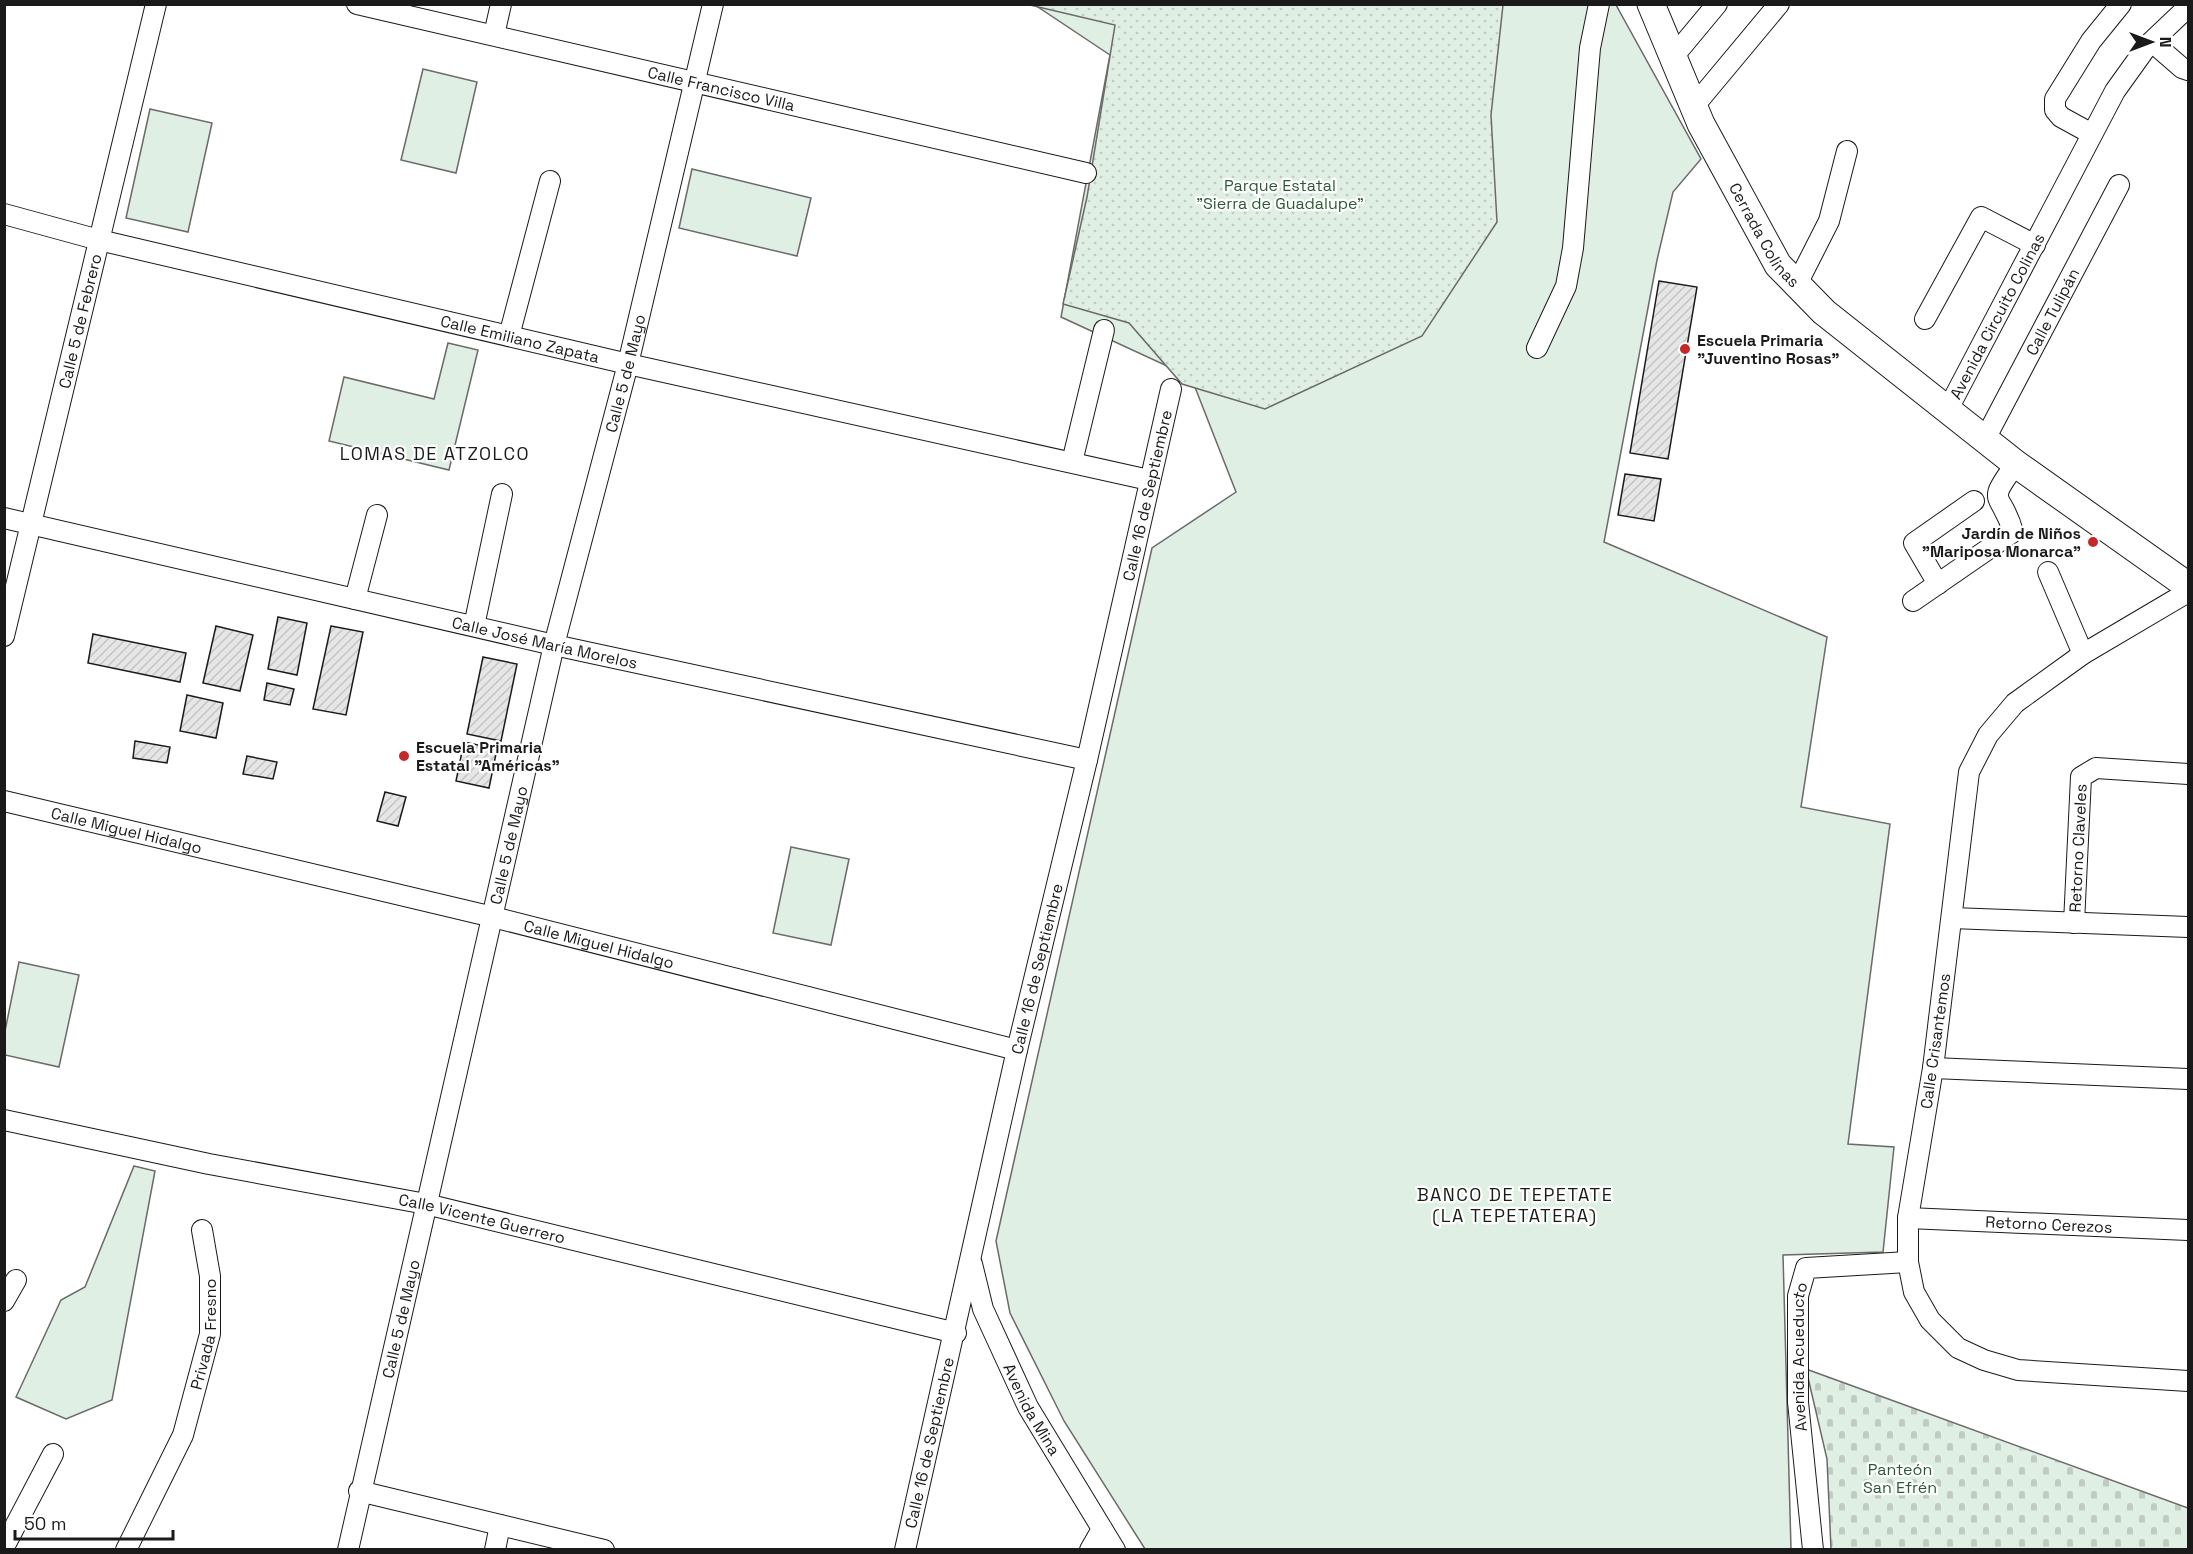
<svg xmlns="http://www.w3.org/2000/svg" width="2193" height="1554" font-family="'Space Grotesk',sans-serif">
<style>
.green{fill:#e0efe3;stroke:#6a6a6a;stroke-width:1.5}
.cemetery{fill:url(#cemetery-stones);stroke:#6a6a6a;stroke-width:1.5}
.park{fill:url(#park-dots);stroke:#6a6a6a;stroke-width:1.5}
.building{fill:url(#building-hatch);stroke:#1a1a1a;stroke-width:1.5}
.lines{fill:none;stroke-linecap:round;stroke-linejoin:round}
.street-casing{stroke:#1a1a1a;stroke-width:22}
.secondary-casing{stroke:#1a1a1a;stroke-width:29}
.street{stroke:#fff;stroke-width:20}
.secondary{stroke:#fff;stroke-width:27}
.poi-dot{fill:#c62828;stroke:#fff;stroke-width:2}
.labels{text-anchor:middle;stroke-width:4.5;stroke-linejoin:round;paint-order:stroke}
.street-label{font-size:16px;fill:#1a1a1a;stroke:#fff}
.park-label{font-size:16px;fill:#2b5a34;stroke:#fff}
.poi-label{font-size:16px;font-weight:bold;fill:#1a1a1a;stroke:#fff;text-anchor:start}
.neighbourhood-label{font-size:18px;letter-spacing:1.5px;fill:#1a1a1a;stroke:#fff}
</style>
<defs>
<pattern id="cemetery-stones" width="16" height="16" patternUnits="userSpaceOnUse" patternTransform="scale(1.5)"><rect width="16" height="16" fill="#e0efe3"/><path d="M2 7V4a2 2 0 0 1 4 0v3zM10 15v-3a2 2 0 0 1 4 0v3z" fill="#c0ccc2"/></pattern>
<pattern id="park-dots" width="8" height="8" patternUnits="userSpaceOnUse" patternTransform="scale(1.5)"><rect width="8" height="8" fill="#e0efe3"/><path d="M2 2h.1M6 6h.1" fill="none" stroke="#c0ccc2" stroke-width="1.8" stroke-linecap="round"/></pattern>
<pattern id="building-hatch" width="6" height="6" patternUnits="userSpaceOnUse" patternTransform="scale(1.5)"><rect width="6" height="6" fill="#e6e6e6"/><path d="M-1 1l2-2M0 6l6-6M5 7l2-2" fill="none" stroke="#c5c5c5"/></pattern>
</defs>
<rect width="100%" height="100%" fill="#fff"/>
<g class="green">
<path d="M 1035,5 L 1616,5 L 1701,159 L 1673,192 L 1657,260 L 1604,542 L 1827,637 L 1801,807 L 1890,824 L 1848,1144 L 1894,1147 L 1883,1252 L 1783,1255 L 1791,1549 L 1145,1549 L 1064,1421 L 1010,1313 L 996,1241 L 1152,548 L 1236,492 L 1191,377 L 1061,317 L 1110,55 Z"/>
<path d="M 423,69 L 477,82 L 456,173 L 401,160 Z"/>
<path d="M 150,109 L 212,123 L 188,232 L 126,218 Z"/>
<path d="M 692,169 L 811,198 L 797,256 L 679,228 Z"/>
<path d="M 448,343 L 478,350 L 449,470 L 329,441 L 344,377 L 434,399 Z"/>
<path d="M 791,847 L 849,859 L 831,945 L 773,933 Z"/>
<path d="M 19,962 L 79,975 L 59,1067 L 5,1055 L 5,1031 Z"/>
<path d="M 134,1166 L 155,1171 L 112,1400 L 66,1419 L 16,1397 L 61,1300 L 85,1287 Z"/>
</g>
<path class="cemetery" d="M 1806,1369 L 2188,1508 L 2188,1549 L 1831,1549 L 1827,1459 Z"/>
<path class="park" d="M 1030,5 L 1503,5 L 1491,115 L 1497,222 L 1422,336 L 1265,409 L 1182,384 L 1129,323 L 1063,304 L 1087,197 L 1115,25 Z"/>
<g class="building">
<path d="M 1659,281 L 1697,287 L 1668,459 L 1630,453 Z"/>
<path d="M 1625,474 L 1661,479 L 1654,521 L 1618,515 Z"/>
<path d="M 278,617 L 307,623 L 297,675 L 268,669 Z"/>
<path d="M 216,626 L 253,635 L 240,691 L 203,683 Z"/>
<path d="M 331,626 L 363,632 L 346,715 L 313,709 Z"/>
<path d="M 93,634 L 186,653 L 180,682 L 88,663 Z"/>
<path d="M 483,657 L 517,664 L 501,741 L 467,734 Z"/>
<path d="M 267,683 L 294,689 L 290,705 L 264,700 Z"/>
<path d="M 187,695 L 223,703 L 216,738 L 180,731 Z"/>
<path d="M 135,741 L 170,747 L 167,763 L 133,758 Z"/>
<path d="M 464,742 L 497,749 L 489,788 L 456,781 Z"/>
<path d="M 247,756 L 277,762 L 273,779 L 243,774 Z"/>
<path d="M 385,792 L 406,797 L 398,826 L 377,821 Z"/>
</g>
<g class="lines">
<g class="street-casing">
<g id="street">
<path id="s1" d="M 357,4 L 1086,173"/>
<path d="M 494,35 L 501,4"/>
<path d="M 2152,42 L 2182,68 L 2188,70"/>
<path d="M 1673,57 L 1717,4"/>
<path d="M 1694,106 L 1779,4"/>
<path d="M 2092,134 L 2061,117 L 2055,110 L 2055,99 L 2091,41 L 2121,4"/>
<path id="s2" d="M 4,214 L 99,240 L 628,364 L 1149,480"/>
<path d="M 1796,286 L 1829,221 L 1847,151"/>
<path d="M 1925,319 L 1981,217 L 2035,245"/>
<path d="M 509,336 L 550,181"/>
<path d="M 1537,348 L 1566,286 L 1573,248 L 1590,48 L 1599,4"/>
<path id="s3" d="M 1948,409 L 2115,91 L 2148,45 L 2188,7"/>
<path id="s4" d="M 1985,439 L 2119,185"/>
<path d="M 1072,462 L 1104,330"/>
<path id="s5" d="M 4,518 L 554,645 L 1087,760"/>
<path d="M 2048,572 L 2083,654"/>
<path d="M 1938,584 L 1914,543 L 1974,501"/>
<path d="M 2188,592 L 2083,654 L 2015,703 L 1988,735 L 1969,772 L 1933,1068 L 1908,1218 L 1908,1262 L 1914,1292 L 1930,1320 L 1958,1348 L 1984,1360 L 2018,1370 L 2188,1381"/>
<path d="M 355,599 L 377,515"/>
<path d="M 1913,601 L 2013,532 C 2002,491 1984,506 2016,464"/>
<path d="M 474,626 L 502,494"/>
<path id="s6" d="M 4,636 L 156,4"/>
<path id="s7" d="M 4,801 L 493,917 L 1017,1050"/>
<path d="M 1952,918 L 2188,927"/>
<path id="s8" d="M 2074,923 L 2081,777 L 2096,768 L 2188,774"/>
<path d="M 1933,1068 L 2188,1079"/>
<path id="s9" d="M 4,1120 L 209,1164 L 426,1204 L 956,1333"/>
<path id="s10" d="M 1908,1218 L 2188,1230"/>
<path id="s11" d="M 972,1264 L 983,1309 L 1028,1407 L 1115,1550"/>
<path d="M 4,1301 L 16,1280"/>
<path d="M 359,1491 L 604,1550"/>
<path d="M 4,1547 L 53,1454"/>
<path id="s12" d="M 126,1550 L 183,1435 L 210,1334 L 210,1276 L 202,1230"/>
<path id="s13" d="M 348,1550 L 554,645 L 628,364 L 713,4"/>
<path d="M 495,1550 L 500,1525"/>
<path id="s14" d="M 905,1550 L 1017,1050 L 1087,760 L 1171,389"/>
<path d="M 1090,1550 L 1102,1529"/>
<path id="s15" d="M 1813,1550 L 1798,1402 L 1798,1296 L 1806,1268 L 1908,1262"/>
</g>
</g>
<g class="secondary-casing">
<g id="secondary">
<path id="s16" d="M 1651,4 L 1701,124 L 1778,265 L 1824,312 L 2016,464 L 2188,586"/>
</g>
</g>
<use href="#street" class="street"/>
<use href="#secondary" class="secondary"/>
</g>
<g class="poi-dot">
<circle cx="1685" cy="349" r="6"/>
<circle cx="2093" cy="542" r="6"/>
<circle cx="404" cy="756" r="6"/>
</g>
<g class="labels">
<g class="street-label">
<text dy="6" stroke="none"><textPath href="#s1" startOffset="374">Calle Francisco Villa</textPath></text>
<text dy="6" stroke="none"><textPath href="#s16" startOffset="258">Cerrada Colinas</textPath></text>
<text dy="6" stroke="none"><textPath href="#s4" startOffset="144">Calle Tulipán</textPath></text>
<text dy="6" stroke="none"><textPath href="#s3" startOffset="105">Avenida Circuito Colinas</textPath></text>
<text dy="6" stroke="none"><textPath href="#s6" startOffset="324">Calle 5 de Febrero</textPath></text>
<text dy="6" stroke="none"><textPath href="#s2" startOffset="531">Calle Emiliano Zapata</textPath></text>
<text dy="6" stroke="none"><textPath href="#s13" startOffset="1209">Calle 5 de Mayo</textPath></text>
<text dy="6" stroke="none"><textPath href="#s14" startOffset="1082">Calle 16 de Septiembre</textPath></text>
<text dy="6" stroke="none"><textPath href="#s5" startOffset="555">Calle José María Morelos</textPath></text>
<text dy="6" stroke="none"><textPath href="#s7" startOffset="126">Calle Miguel Hidalgo</textPath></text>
<text dy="6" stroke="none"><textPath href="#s13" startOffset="723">Calle 5 de Mayo</textPath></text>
<text dy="6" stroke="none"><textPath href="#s8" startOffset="75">Retorno Claveles</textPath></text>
<text dy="6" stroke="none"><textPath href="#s7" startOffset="612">Calle Miguel Hidalgo</textPath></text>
<text dy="6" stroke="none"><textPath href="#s14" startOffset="596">Calle 16 de Septiembre</textPath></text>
<text transform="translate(1935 1041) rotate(-82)" y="6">Calle Crisantemos</text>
<text dy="6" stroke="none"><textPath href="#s9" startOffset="488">Calle Vicente Guerrero</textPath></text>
<text dy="6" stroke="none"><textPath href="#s10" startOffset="141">Retorno Cerezos</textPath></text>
<text dy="6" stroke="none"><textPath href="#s13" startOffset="237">Calle 5 de Mayo</textPath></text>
<text dy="6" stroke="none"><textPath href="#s12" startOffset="232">Privada Fresno</textPath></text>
<text dy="6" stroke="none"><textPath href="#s15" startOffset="194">Avenida Acueducto</textPath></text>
<text dy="6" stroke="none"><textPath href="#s11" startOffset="158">Avenida Mina</textPath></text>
<text dy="6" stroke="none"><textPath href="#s14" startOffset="110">Calle 16 de Septiembre</textPath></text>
</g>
<g class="park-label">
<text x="1280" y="191">Parque Estatal<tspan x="1280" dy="18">"Sierra de Guadalupe"</tspan></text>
<text x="1900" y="1475">Panteón<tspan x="1900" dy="18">San Efrén</tspan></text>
</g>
<g class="poi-label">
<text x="1697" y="346">Escuela Primaria<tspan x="1697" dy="18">"Juventino Rosas"</tspan></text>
<text x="2081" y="539" text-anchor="end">Jardín de Niños<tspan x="2081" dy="18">"Mariposa Monarca"</tspan></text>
<text x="416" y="753">Escuela Primaria<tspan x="416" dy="18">Estatal "Américas"</tspan></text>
</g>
<g class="neighbourhood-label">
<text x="435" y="460">LOMAS DE ATZOLCO</text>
<text x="1515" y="1201">BANCO DE TEPETATE<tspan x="1515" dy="21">(LA TEPETATERA)</tspan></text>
</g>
</g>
<rect width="2193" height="1554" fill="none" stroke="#1a1a1a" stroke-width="12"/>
<g transform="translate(2151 42) rotate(90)" stroke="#ffffff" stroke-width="4.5" paint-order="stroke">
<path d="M0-4.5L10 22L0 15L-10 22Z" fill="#1a1a1a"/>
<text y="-9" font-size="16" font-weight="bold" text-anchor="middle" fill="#1a1a1a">N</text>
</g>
<path d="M15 1530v9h158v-9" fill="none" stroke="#1a1a1a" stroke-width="3"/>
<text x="24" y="1530" font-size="18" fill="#1a1a1a" stroke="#ffffff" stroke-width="4.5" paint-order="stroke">50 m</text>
</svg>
